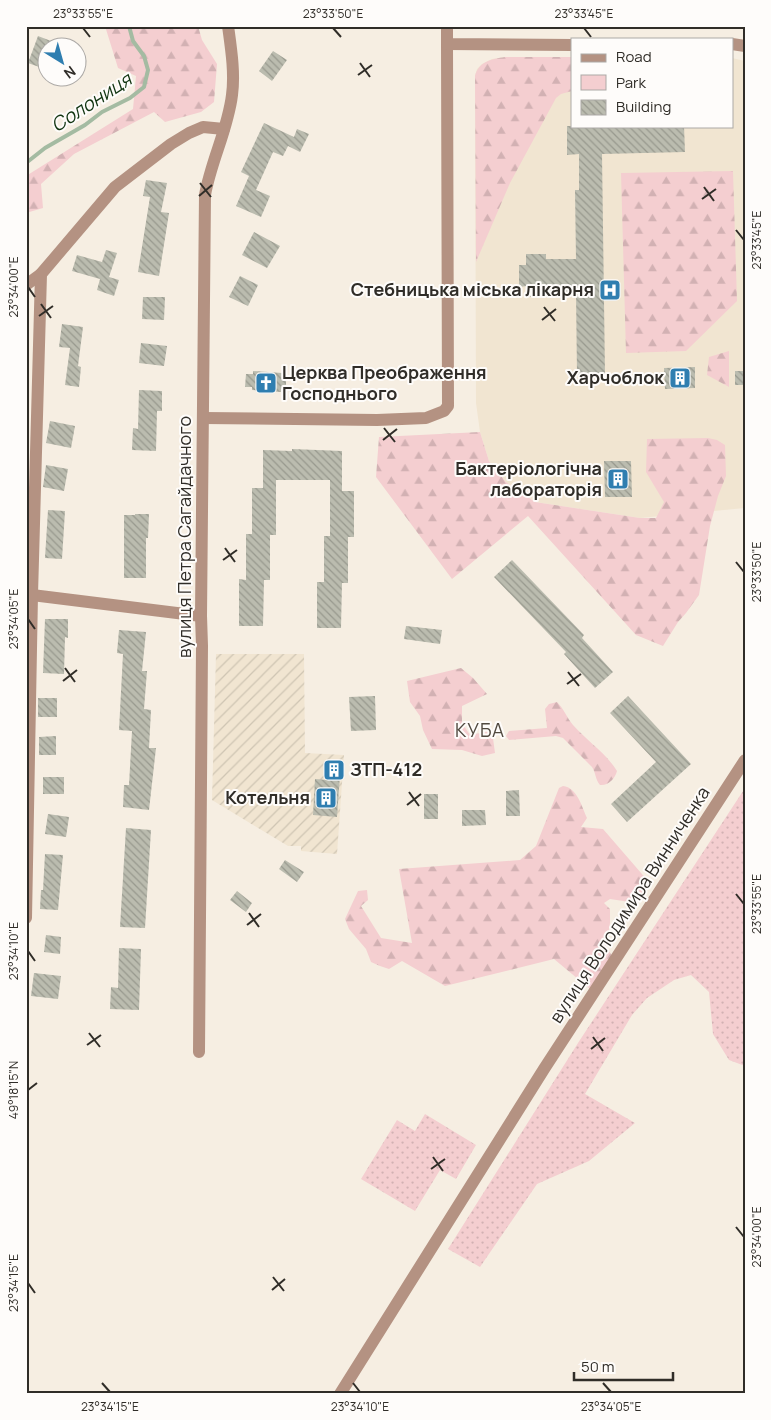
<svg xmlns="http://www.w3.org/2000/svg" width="771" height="1420" font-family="Manrope,sans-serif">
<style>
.built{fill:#f1e5d1}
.industrial{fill:url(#industrial-furrows)}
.green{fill:url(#green-dots)}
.forest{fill:url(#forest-firs)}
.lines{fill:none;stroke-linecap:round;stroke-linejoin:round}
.stream{stroke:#a4bba2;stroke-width:4}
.building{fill:url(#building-back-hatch)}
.minor{stroke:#b49282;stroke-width:12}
.tertiary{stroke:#b49282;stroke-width:12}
.ticks{fill:none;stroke:#302d28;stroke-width:2}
.labels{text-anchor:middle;stroke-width:4;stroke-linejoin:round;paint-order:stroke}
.poi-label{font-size:18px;font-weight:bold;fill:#302d28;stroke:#fefcfa;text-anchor:end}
.street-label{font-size:18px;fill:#302d28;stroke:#fefcfa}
.water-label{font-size:19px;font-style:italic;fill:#123511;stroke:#fefcfa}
.neighbourhood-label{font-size:19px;letter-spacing:1px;fill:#514a40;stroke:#fefcfa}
.neatline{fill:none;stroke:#302d28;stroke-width:2}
.ticks-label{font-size:12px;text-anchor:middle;fill:#302d28}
</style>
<defs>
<pattern id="industrial-furrows" width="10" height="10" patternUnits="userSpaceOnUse" patternTransform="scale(1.25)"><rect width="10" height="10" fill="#f1e5d1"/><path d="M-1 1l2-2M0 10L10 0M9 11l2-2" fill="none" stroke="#cfc5b3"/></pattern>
<pattern id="green-dots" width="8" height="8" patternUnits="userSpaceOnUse" patternTransform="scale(1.25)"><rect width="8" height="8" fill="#f4ced0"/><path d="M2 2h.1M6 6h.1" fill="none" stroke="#d2b1b3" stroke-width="1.8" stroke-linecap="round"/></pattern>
<pattern id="forest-firs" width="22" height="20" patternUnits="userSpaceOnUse" patternTransform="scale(1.25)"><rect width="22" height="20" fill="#f4ced0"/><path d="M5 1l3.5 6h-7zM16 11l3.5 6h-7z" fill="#d2b1b3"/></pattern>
<pattern id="building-back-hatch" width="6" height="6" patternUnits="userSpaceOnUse" patternTransform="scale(1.25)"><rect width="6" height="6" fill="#bbbcaf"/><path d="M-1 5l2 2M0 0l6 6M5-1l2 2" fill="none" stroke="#98998e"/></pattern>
</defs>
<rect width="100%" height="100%" fill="#f6eee2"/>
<path class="built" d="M 505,57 L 572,57 L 572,126 L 732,126 L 732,58 L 745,61 L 745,508 L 640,518 L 535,502 L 506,482 L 489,461 L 480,432 L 476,403 L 475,76 L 477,69 L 482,64 L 492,59 Z"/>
<path class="industrial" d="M 216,654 L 304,654 L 305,753 L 344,755 L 337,854 L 301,851 L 301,846 L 288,846 L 212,800 Z"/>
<g class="green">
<path d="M 745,788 L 745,1066 L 729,1060 L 713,1034 L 709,992 L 691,975 L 674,980 L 647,998 L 632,1015 L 585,1094 L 635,1123 L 589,1161 L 537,1184 L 480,1267 L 448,1249 L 578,1043 Z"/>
<path d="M 425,1114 L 476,1145 L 456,1179 L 440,1170 L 415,1211 L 361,1179 L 397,1120 L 415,1131 Z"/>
</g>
<g class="forest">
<path d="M 105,26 L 198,26 L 202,40 L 217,64 L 214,102 L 201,112 L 165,122 L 154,112 L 74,154 L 41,184 L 43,208 L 26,213 L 26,176 L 133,109 L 136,76 L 118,68 Z"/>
<path d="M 505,57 L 572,57 L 572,91 L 561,94 L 556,98 L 510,183 L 476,262 L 475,76 C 479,61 492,59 505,57 Z"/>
<path d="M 733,171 L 737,301 L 686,351 L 626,353 L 621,173 Z"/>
<path d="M 729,351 L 729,387 L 707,375 L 709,357 Z"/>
<path d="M 480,432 L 489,461 L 506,482 L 535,502 L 640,518 L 656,518 L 664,502 L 646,472 L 647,439 L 708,438 L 717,440 L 725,445 L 726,476 L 718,496 L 710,526 L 699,595 L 686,613 L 678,622 L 663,646 L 636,635 L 528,516 L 452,579 L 376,477 L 379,437 Z"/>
<path d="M 461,668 L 473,678 L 487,694 L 462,706 L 462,723 L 470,735 L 492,731 L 495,753 L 482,756 L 462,750 L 432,749 L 423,730 L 420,716 L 410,702 L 407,681 Z"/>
<path d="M 557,702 C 564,709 567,718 573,725 C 587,741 605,752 617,771 C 615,779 608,786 600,785 C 595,779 596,773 592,767 L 563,738 L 556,736 L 509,740 L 506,736 L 509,731 L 547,728 L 545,709 L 549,704 Z"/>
<path d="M 563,786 C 577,787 582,807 587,818 L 581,827 L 603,829 L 648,881 L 641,895 L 630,902 L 610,899 L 604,903 L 610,909 L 610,923 L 606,946 L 612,956 L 590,989 L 554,959 L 445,986 L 402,961 L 389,969 L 380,966 L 371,962 L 366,949 L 349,929 L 345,919 L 358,891 L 367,890 L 368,900 L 361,906 L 381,938 L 412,943 L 399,869 L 520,860 L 536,846 L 559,788 Z"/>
</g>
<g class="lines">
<path class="stream" d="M 26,163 L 45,148 L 85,125 L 102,112 L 130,98 L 144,87 L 148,70 L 144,56 L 133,41 L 129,26"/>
</g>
<g class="building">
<path d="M 38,36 L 51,41 L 49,48 L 48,48 L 42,68 L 28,63 Z"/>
<path d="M 273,51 L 287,60 L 272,81 L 259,71 Z"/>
<path d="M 264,123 L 294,137 L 297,129 L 309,134 L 300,152 L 288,146 L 283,156 L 273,152 L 256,190 L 270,196 L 261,217 L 236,206 L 249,176 L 241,172 Z"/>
<path d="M 567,126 L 684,126 L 685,152 L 602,154 L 605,375 L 577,375 L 576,292 L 547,292 L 548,297 L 527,297 L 527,286 L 519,287 L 519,265 L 526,265 L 526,254 L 546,254 L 546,259 L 576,259 L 575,190 L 579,190 L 579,154 L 567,155 Z"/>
<path d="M 146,180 L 167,183 L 161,212 L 169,213 L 159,276 L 138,272 L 150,197 L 143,196 Z"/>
<path d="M 254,232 L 280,246 L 267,268 L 242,255 Z"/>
<path d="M 106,250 L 117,253 L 109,277 L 119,280 L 114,296 L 97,290 L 100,279 L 72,271 L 77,255 L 102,262 Z"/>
<path d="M 240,276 L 258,285 L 248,306 L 229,297 Z"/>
<path d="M 143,297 L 165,297 L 164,320 L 142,319 Z"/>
<path d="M 62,324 L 83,327 L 78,366 L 81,367 L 79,387 L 65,385 L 70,348 L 59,347 Z"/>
<path d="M 141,343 L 167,346 L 164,366 L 139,363 Z"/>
<path d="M 695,367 L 695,388 L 665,389 L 664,368 Z"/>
<path d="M 253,371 L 282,373 L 282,376 L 286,381 L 286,385 L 281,389 L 281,392 L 252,390 L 252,387 L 245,387 L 246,374 L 253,374 Z"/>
<rect x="735" y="371" width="10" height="14"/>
<path d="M 139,390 L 162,391 L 162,411 L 157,411 L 156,451 L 132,450 L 133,428 L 138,429 Z"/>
<path d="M 50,421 L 75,426 L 71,448 L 46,443 Z"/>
<path d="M 292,449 L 342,451 L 342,491 L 354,491 L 354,537 L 348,537 L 348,583 L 342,583 L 341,628 L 317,628 L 317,582 L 324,582 L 324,536 L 330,536 L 330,480 L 276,480 L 276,535 L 270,535 L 270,580 L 264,580 L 263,626 L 239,626 L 239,579 L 246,580 L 246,534 L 252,534 L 252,488 L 263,488 L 263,450 L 292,451 Z"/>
<path d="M 604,461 L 631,461 L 632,497 L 605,497 Z"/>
<path d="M 46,465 L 68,469 L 64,491 L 43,487 Z"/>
<path d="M 48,510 L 65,511 L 62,559 L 45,558 Z"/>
<path d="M 135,514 L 149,514 L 148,538 L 146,538 L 146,578 L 124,578 L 124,515 L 135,515 Z"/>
<path d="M 512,560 L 584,635 L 582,638 L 613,672 L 595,688 L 564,654 L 566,652 L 494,577 Z"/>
<path d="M 45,619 L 68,619 L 68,638 L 65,637 L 64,674 L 43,673 Z"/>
<path d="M 406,626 L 442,630 L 440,644 L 404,639 Z"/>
<path d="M 119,630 L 146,632 L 142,671 L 147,671 L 144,709 L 151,710 L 149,748 L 156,748 L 149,810 L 123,807 L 124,785 L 129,785 L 132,731 L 119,730 L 123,654 L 117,653 Z"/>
<path d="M 375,696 L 376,730 L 351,731 L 349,697 Z"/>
<path d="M 628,696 L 691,764 L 627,822 L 611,804 L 656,762 L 610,713 Z"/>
<rect x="38" y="698" width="19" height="19"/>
<path d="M 56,736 L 56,755 L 39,755 L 39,737 Z"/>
<path d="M 328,760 L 341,761 L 337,817 L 313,815 L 315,779 L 327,780 Z"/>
<rect x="43" y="777" width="21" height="17"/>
<path d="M 519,790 L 520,816 L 506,816 L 506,791 Z"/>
<rect x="424" y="794" width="14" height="25"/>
<path d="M 462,810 L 485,810 L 486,825 L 462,826 Z"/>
<path d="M 48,814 L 69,817 L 66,837 L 45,834 Z"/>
<path d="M 126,828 L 151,830 L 145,928 L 120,927 Z"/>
<path d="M 45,854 L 63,855 L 58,910 L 40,909 L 41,890 L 43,890 Z"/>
<path d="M 285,860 L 304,872 L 297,882 L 279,869 Z"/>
<path d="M 237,891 L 252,903 L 246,912 L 230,900 Z"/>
<path d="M 46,935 L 61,937 L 60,954 L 44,952 Z"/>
<path d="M 119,948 L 141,949 L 139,1010 L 110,1009 L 111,987 L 118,988 Z"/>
<path d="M 34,973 L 61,976 L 58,999 L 31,996 Z"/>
</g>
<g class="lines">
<g class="minor">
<path d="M 26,285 L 41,274"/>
<path d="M 204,418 L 377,420 L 426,418 L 444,411 L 448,406 L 447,44"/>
<path d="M 32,595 L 201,616"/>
<path d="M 26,918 L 32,595 L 41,274 L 115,187 L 171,144 L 189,133 L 203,127 L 224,129"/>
<path d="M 199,1052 L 202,646 L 201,616 L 205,195 C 211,161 228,129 232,95 C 235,73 231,48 228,26"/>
<path d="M 340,1394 L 544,1069 L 745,760"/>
</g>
<g class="tertiary">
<path d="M 447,26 L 447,44 L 572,45"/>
<path d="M 732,44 L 745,46"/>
</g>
</g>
<path class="ticks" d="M 83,28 L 90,37M 333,28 L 341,37M 584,28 L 591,37M 360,63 L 370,77M 358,75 L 372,65M 200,183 L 211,197M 704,187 L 714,201M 199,196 L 212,185M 702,199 L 716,189M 736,230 L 744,240M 28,287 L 35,297M 41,304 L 51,318M 544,307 L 555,321M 39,316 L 53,306M 542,320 L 556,309M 384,428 L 395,442M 383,440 L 397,429M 225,548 L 235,562M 223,560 L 237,550M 736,562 L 744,572M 28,619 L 35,629M 65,668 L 75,682M 568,672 L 579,686M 63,681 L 77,670M 567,684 L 581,674M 409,792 L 419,806M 407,805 L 421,794M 736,894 L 744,904M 249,913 L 259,927M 247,925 L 261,914M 28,951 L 35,961M 89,1033 L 100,1047M 593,1037 L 603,1051M 87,1045 L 101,1035M 591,1049 L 605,1038M 28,1090 L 37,1083M 433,1157 L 443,1171M 431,1169 L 445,1159M 736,1227 L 744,1237M 273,1277 L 284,1291M 28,1283 L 35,1293M 272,1290 L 285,1279M 102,1383 L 110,1392M 353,1383 L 360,1392M 603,1383 L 611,1392"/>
<defs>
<g id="hospital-square" transform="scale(1.125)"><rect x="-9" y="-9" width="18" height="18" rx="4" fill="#2f7eb0" stroke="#fefcfa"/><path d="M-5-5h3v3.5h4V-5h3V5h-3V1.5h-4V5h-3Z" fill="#fff"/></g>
<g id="building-square" transform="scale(1.125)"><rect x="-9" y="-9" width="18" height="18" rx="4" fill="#2f7eb0" stroke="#fefcfa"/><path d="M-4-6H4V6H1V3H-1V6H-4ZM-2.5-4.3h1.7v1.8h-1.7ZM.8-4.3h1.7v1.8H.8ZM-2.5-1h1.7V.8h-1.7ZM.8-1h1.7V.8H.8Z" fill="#fff"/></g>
<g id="church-square" transform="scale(1.125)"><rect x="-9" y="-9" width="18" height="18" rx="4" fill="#2f7eb0" stroke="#fefcfa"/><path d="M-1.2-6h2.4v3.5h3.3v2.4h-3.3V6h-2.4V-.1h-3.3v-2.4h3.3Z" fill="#fff"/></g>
</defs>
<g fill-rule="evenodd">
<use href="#hospital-square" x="610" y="290"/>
<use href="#building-square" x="680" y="378"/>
<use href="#church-square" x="266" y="383"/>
<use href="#building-square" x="618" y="479"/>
<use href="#building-square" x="334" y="770"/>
<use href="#building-square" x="326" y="798"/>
</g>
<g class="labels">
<g class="poi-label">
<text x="594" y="296">Стебницька міська лікарня</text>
<text x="282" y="379" text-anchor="start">Церква Преображення<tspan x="282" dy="21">Господнього</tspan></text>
<text x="664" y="384">Харчоблок</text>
<text x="602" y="475">Бактеріологічна<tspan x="602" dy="21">лабораторія</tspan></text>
<text x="350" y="776" text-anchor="start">ЗТП-412</text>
<text x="310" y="804">Котельня</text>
</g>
<g class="street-label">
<text transform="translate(185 537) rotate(-90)" y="6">вулиця Петра Сагайдачного</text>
<text transform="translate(630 905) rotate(-57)" y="6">вулиця Володимира Винниченка</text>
</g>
<g class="water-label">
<text transform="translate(91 102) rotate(-33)" y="7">Солониця</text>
</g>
<g class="neighbourhood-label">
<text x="480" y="737">КУБА</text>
</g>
</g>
<rect width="771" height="1420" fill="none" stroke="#fefcfa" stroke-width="55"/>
<rect x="571" y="38" width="162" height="90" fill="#fefcfa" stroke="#aca9a6"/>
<rect x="581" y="54" width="25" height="8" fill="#b49282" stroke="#aca9a6"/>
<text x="616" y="62" font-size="15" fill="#302d28">Road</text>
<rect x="581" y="75" width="25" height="15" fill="#f4ced0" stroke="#aca9a6"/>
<text x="616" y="88" font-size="15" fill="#302d28">Park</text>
<rect x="581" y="100" width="25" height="15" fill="url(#building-back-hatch)" stroke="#aca9a6"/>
<text x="616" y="112" font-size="15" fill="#302d28">Building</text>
<g transform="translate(62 62) rotate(143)"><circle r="24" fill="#fefcfa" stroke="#aca9a6"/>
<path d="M0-4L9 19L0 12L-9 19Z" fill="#2f7eb0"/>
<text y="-8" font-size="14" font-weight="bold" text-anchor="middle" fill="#302d28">N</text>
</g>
<path d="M574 1372v8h99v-8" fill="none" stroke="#302d28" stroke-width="2.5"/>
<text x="581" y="1372" font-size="15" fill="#302d28" stroke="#fefcfa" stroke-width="4" paint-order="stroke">50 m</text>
<rect x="28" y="28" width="716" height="1364" class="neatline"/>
<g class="ticks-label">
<text x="83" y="18">23°33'55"E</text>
<text x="333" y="18">23°33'50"E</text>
<text x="584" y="18">23°33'45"E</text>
<text transform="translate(757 240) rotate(-90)" y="4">23°33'45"E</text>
<text transform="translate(14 287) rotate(-90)" y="4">23°34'00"E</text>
<text transform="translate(757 572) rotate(-90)" y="4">23°33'50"E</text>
<text transform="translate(14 619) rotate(-90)" y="4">23°34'05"E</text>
<text transform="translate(757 904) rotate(-90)" y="4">23°33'55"E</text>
<text transform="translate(14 951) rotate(-90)" y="4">23°34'10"E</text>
<text transform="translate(14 1090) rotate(-90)" y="4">49°18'15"N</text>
<text transform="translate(757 1237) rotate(-90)" y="4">23°34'00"E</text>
<text transform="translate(14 1283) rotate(-90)" y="4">23°34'15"E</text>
<text x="110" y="1411">23°34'15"E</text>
<text x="360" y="1411">23°34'10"E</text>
<text x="611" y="1411">23°34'05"E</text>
</g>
</svg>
